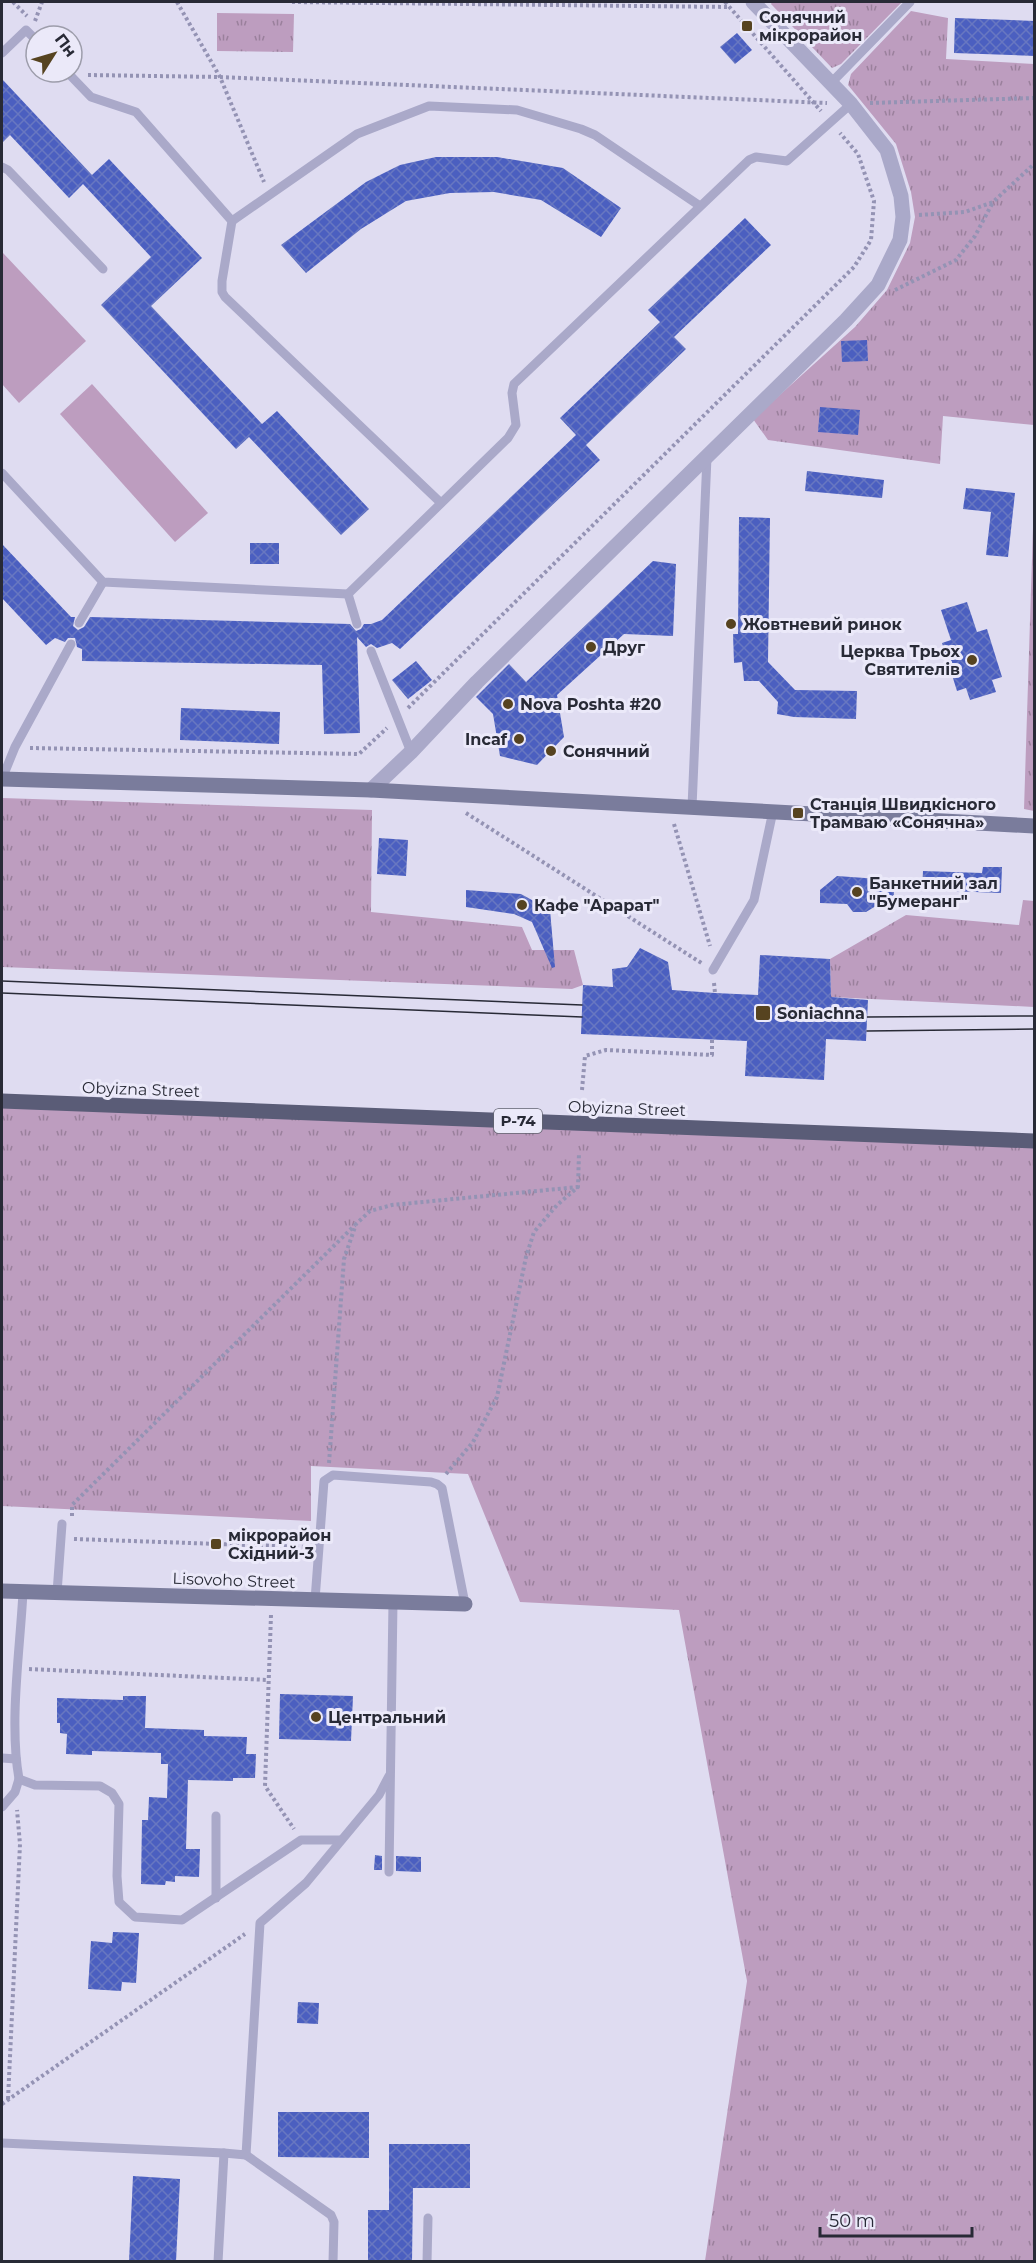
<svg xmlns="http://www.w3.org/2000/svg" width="1036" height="2263" font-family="Montserrat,sans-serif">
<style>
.grass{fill:url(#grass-tufts)}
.pitch{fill:#bd9dbf}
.building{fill:url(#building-cross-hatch)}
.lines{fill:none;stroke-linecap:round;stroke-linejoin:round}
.path{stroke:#9493b4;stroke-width:4;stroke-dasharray:3 3;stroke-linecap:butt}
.lane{stroke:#aaa9c9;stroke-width:9}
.street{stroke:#aaa9c9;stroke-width:15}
.secondary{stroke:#7a7c9c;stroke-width:15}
.primary{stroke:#5a5c77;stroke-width:15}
.tram{stroke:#282a36;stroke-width:1.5}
.poi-dot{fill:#564320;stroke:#ebe9f9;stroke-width:2}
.labels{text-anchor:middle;stroke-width:6;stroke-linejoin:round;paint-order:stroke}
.shield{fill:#ebe9f9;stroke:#626370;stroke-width:1.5}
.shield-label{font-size:15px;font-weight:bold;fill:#282a36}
.poi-label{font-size:16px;font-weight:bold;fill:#282a36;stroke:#ebe9f9;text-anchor:start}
.street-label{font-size:16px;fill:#282a36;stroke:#ebe9f9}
</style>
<defs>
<pattern id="grass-tufts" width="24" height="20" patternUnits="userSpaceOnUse" patternTransform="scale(1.5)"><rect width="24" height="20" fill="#bd9dbf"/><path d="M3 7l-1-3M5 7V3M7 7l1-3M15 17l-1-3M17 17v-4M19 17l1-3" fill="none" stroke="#9a809c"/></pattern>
<pattern id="building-cross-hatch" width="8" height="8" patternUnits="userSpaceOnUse" patternTransform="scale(1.5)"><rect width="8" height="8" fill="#4b5fc0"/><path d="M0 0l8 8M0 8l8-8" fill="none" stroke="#6877c1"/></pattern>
</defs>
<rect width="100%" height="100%" fill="#dfdcf1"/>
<g class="grass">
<path d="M 772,2 L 901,2 L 901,3 L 841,64 L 832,68 L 771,4 Z"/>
<path d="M 911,11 L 948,18 L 946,59 L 1034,64 L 1034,425 L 943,416 L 940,464 L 768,440 L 753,419 L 855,327 L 887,290 L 910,243 L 915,217 L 911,192 L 896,144 L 848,85 L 851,74 Z"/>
<path d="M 217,13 L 294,14 L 293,52 L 217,51 Z"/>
<path d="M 1034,496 L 1034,811 L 1024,809 Z"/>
<path d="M 2,798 L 372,810 L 371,912 L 522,927 L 532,950 L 574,950 L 583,985 L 572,989 L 2,967 Z"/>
<path d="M 1023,900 L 1034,901 L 1034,1007 L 831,997 L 830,959 L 906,915 L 1019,925 Z"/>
<path d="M 2,1101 L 1034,1141 L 1034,2261 L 705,2261 L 747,1981 L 679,1610 L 520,1602 L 468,1474 L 311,1466 L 311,1521 L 2,1506 Z"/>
</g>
<g class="pitch">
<path d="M 3,253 L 86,341 L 19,403 L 2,384 L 2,254 Z"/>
<path d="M 92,384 L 208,513 L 175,542 L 60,414 Z"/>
</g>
<g class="building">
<path d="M 955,18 L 1035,21 L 1035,56 L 954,53 Z"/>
<path d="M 737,33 L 752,50 L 735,64 L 720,47 Z"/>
<path d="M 2,79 L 92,175 L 109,159 L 202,258 L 151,306 L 262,424 L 277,411 L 369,509 L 341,535 L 249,437 L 236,449 L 101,305 L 151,257 L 83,184 L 69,198 L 10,135 L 2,143 Z"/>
<path d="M 436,157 L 497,157 L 563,168 L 621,208 L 601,237 L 541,200 L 494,192 L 450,193 L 406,201 L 361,229 L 306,273 L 281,245 L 366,182 L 400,165 Z"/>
<path d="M 745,218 L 771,245 L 674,337 L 686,349 L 586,445 L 600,460 L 400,649 L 392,643 L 377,648 L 371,644 L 366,647 L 357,637 L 360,733 L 324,734 L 322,665 L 82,661 L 82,649 L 77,647 L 75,638 L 68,638 L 65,642 L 55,638 L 46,645 L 2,598 L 2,544 L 71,617 L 75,617 L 73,626 L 78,630 L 84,627 L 90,617 L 350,624 L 356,631 L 361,629 L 364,624 L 371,624 L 382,620 L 576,435 L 560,418 L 660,322 L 648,310 Z"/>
<path d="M 867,340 L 868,361 L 842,362 L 841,341 Z"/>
<path d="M 820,407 L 860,410 L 858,435 L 818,432 Z"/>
<path d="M 807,471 L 884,480 L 882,498 L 805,491 Z"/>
<path d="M 966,488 L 1015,493 L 1008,557 L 986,555 L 991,512 L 963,509 Z"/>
<path d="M 739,517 L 770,518 L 768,662 L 795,690 L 857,691 L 856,719 L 794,717 L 777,714 L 778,702 L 759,681 L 744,681 L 742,662 L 734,663 L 733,634 L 738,634 Z"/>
<rect x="250" y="543" width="29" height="21"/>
<path d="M 653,561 L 676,564 L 673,636 L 624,634 L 557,695 L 564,737 L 537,765 L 500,756 L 493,714 L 476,697 L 509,664 L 526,682 Z"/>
<path d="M 967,602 L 977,632 L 987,629 L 1002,677 L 992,680 L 996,692 L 970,700 L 966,688 L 957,691 L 942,643 L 951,640 L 941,610 Z"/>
<path d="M 416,661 L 432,680 L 408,699 L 392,680 Z"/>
<path d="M 181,708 L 280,712 L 279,744 L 180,740 Z"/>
<path d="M 379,838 L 408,840 L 406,876 L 377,874 Z"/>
<path d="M 983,867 L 1002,867 L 1001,893 L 922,890 L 923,871 L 982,873 Z"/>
<path d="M 837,876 L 893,880 L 894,895 L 866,912 L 853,912 L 847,904 L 820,903 L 820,890 Z"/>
<path d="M 466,890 L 521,894 L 550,910 L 555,967 L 552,968 L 532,922 L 514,914 L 466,907 Z"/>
<path d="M 640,948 L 668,962 L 672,990 L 715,993 L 758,995 L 760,955 L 830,959 L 831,997 L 868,1000 L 866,1041 L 826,1039 L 824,1080 L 745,1076 L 747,1041 L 581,1034 L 583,985 L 613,987 L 612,969 L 627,967 Z"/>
<path d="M 280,1694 L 353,1696 L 351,1741 L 279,1739 Z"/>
<path d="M 123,1696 L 146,1696 L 145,1728 L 204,1730 L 204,1736 L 247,1737 L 246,1754 L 256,1754 L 255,1778 L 233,1778 L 233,1781 L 188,1780 L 186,1849 L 200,1849 L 199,1877 L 175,1876 L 175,1882 L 166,1881 L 165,1885 L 141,1884 L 142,1820 L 148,1820 L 149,1797 L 167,1798 L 168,1764 L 161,1764 L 161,1753 L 92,1751 L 92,1755 L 66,1754 L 67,1734 L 60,1733 L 60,1723 L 57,1723 L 57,1698 L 123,1700 Z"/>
<path d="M 375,1855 L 382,1856 L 382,1870 L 374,1870 Z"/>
<path d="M 396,1856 L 421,1857 L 421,1872 L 396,1871 Z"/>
<path d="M 113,1932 L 139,1933 L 136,1983 L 122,1982 L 121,1991 L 88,1989 L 91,1941 L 112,1943 Z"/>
<path d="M 298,2002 L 319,2003 L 318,2024 L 297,2023 Z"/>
<path d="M 278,2112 L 369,2112 L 369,2158 L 278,2157 Z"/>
<path d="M 389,2144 L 470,2144 L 470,2188 L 413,2188 L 412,2262 L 368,2262 L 368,2210 L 389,2210 Z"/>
<path d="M 133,2176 L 180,2179 L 176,2262 L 129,2262 Z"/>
</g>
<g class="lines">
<g class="path">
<path d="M 13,2 L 27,16"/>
<path d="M 177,2 L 220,77 L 264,182"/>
<path d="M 292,2 L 729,7"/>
<path d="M 725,2 L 821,111"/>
<path d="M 35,21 L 42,2"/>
<path d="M 88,75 L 220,77 L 827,103"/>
<path d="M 870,103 L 1034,98"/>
<path d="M 919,215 L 965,212 L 993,202 L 1034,164"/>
<path d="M 895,290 L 956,260 L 975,236 L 993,202"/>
<path d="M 408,708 L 854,267 L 871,240 L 874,201 L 858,154 L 840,133"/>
<path d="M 30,748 L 359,754 L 387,728"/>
<path d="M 466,813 L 703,964"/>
<path d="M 674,824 L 710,946"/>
<path d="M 714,983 L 715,993"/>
<path d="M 582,1090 L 585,1056 L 606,1050 L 712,1055 L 712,1040"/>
<path d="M 329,1463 L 344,1259 L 356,1224 L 370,1211 L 392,1205 L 578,1187"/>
<path d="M 446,1474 L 473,1442 L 497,1397 L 526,1257 L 534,1232 L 557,1205 L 578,1187 L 579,1153"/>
<path d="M 72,1516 L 72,1505 L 355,1225"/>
<path d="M 74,1539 L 306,1547"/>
<path d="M 271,1615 L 265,1786 L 294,1829"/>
<path d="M 29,1669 L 268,1680"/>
<path d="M 8,2099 L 20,1844 L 17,1810"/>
<path d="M 2,2104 L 245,1934"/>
</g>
<g class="lane">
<path d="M 2,53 L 26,30 L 36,40"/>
<path d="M 67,72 L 91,97 L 136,112 L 232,221 L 222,281 L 222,292 L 225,297 L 441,503"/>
<path d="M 831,83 L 910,2"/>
<path d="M 2,167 L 8,170 L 103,269"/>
<path d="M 232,221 L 357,134 L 429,106 L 517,110 L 581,129 L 595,135 L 700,206"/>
<path d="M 2,473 L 103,582 L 348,594 L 508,438 L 516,425 L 512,393 L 514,384 L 749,160 L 756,157 L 787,161 L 851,104"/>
<path d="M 348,594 L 357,624"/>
<path d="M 79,623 L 103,582"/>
<path d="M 371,651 L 411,752"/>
<path d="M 2,779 L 15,747 L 71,644"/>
<path d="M 692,807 L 707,457"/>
<path d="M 713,970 L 754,900 L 773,811"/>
<path d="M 23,1592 C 20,1650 9,1723 19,1779 L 35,1785 L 100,1786 L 112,1793 L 119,1804 L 117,1876 L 119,1902 L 135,1917 L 182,1920 L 301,1840 L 340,1840"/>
<path d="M 57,1593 L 62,1524"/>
<path d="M 315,1600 L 324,1481 L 333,1475 L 431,1482 L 437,1484 L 442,1488 L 465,1604"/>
<path d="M 2,1758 L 16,1759"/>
<path d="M 2,1807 L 15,1792 L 19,1779"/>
<path d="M 389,1872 L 393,1602"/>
<path d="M 216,1898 L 216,1816"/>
<path d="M 2,2143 L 224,2153"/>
<path d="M 246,2155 L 331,2215 L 334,2222 L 333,2262"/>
<path d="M 218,2262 L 224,2153 L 246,2155 L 260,1923 L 306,1883 L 379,1795 L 389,1776"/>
<path d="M 427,2262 L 428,2218"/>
</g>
<path class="street" d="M 371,790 L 411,752 L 477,682 L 846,320 L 878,285 L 900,240 L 903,217 L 901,196 L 887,150 L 851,104 L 753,2"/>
<g class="secondary">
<path d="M 2,779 L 371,790 L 1034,826"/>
<path d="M 2,1591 L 465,1604"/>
</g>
<path class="primary" d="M 2,1101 L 1034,1141"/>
<g class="tram">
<path d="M 2,981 L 582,1005"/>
<path d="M 2,993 L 582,1017"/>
<path d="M 867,1017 L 1034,1016"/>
<path d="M 867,1031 L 1034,1029"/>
</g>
</g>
<g class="poi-dot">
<rect x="741" y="20" width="12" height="12" rx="3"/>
<circle cx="731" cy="624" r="6"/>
<circle cx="591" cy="647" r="6"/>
<circle cx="972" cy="660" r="6"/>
<circle cx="508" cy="704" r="6"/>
<circle cx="519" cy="739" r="6"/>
<circle cx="551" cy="751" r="6"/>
<rect x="792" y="807" width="12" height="12" rx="3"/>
<circle cx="857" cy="892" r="6"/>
<circle cx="522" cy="905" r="6"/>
<rect x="755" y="1005" width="16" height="16" rx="3"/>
<rect x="210" y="1538" width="12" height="12" rx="3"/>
<circle cx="316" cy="1717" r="6"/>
</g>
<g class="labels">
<rect class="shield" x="494" y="1109" width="48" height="24" rx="4.5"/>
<g class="shield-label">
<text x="518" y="1126">Р-74</text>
</g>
<g class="poi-label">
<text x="759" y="23">Сонячний<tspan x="759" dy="18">мікрорайон</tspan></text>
<text x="743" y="630">Жовтневий ринок</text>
<text x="603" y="653">Друг</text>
<text x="960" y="657" text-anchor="end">Церква Трьох<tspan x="960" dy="18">Святителів</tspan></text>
<text x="520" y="710">Nova Poshta #20</text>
<text x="507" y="745" text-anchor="end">Incaf</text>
<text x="563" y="757">Сонячний</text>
<text x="810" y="810">Станцiя Швидкiсного<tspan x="810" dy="18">Трамваю «Сонячна»</tspan></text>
<text x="869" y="889">Банкетний зал<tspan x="869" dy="18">"Бумеранг"</tspan></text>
<text x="534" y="911">Кафе "Арарат"</text>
<text x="777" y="1019">Soniachna</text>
<text x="228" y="1541">мікрорайон<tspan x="228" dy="18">Східний-3</tspan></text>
<text x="328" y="1723">Центральний</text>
</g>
<g class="street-label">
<text transform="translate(141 1089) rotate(2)" y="6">Obyizna Street</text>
<text transform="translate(627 1108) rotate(2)" y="6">Obyizna Street</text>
<text transform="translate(234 1580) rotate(2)" y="6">Lisovoho Street</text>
</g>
</g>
<rect width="1036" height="2263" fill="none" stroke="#282a36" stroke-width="6"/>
<g transform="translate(54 54) rotate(53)"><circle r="28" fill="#ebe9f9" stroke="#9d9dab" stroke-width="1.5"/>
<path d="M0-4.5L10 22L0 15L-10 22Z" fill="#564320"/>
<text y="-9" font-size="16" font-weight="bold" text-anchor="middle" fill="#282a36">Пн</text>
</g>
<path d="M820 2227v9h152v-9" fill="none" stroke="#282a36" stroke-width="3"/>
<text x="829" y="2227" font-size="18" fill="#282a36" stroke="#ebe9f9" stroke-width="4.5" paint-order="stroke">50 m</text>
</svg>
